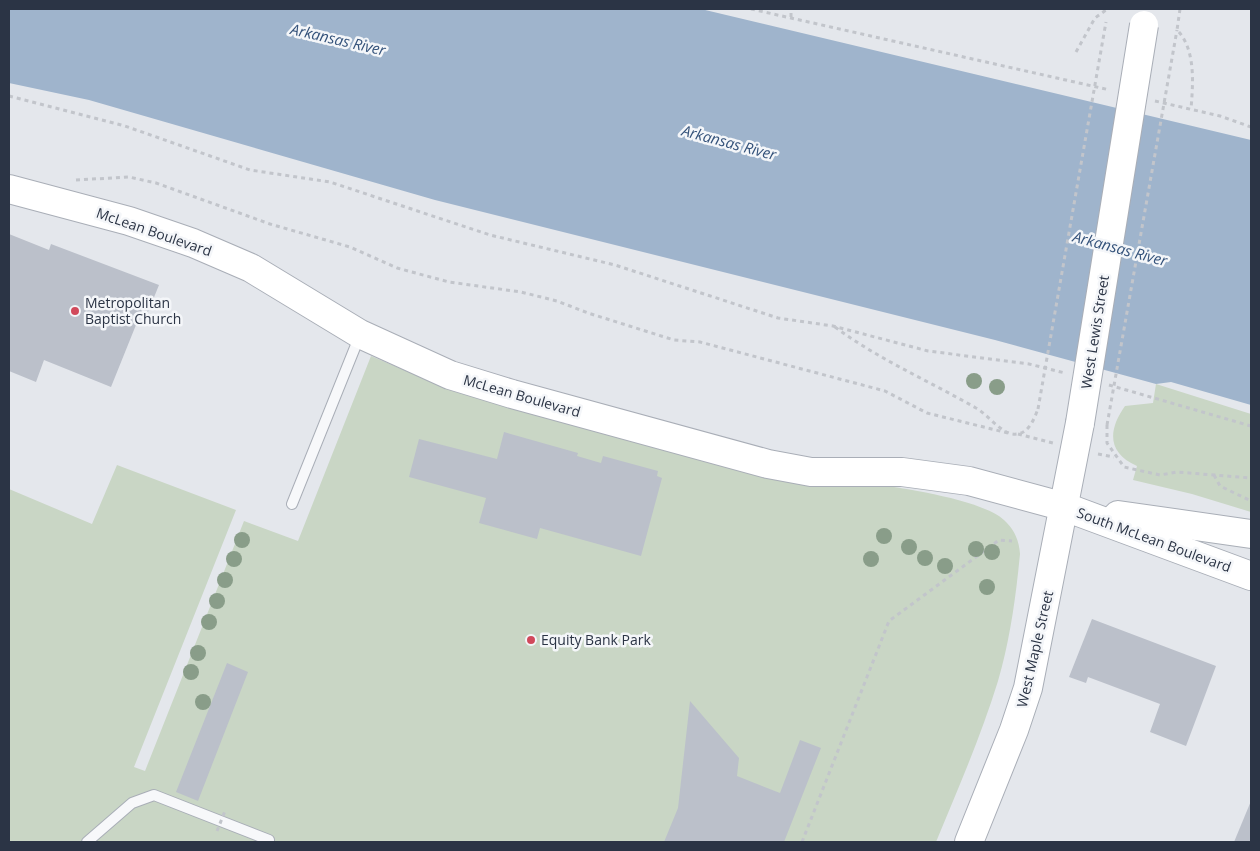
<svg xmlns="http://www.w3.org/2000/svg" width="1260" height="851" font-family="'Open Sans',sans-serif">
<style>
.green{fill:#c9d6c5}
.water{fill:#9fb4cc}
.building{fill:#bbc0ca}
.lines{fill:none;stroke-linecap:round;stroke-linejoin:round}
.lane-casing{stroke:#a9aeb7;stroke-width:12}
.secondary-casing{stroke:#a9aeb7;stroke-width:30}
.path{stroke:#c2c5cb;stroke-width:3;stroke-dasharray:4 4;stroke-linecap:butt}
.lane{stroke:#f7f8fa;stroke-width:10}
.secondary{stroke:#fff;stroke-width:28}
.secondary-bridge-casing{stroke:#a9aeb7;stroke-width:30;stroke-linecap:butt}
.path-bridge{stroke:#c2c5cb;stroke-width:3;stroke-dasharray:4 4;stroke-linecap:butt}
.secondary-bridge{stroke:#fff;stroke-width:28}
.tree{fill:#899d89}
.poi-dot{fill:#d1495b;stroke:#f4f6f9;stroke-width:2}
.labels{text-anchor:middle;stroke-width:5;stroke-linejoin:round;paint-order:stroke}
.street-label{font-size:14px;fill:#2b3445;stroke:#f4f6f9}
.poi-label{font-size:14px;fill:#2b3445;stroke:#f4f6f9;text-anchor:start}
.water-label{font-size:15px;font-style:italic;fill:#34527a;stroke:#f4f6f9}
</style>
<rect width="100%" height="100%" fill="#e4e7ec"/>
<g class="green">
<path d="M 371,356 L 456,392 L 528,411 L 870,484 C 900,487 983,500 1004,520 C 1014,529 1019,540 1020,554 C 1016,596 1010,640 998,681 C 981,736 958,789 936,842 L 9,842 L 9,489 L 92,524 L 117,465 L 236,510 L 134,767 L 145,771 L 244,521 L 298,541 Z"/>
<path d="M 1156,384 L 1251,414 L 1251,512 L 1192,494 L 1133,480 L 1137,466 C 1107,453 1108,430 1125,406 L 1153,403 Z"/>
</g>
<path class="water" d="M 9,9 L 701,9 L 1251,140 L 1251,405 L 1171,382 L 1156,384 L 995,340 L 435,200 L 89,100 L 9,83 Z"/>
<g class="building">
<path d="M 9,234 L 49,250 L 51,244 L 159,285 L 148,312 L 142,310 L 111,387 L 44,360 L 36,382 L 9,371 Z"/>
<path d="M 504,432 L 578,453 L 577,456 L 601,463 L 603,456 L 658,471 L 657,476 L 662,478 L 641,556 L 540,528 L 537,539 L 479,523 L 486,498 L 409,477 L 419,439 L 497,459 Z"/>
<path d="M 1092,619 L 1216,666 L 1186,746 L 1150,732 L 1160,704 L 1088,677 L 1086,683 L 1069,677 Z"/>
<path d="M 227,663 L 248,672 L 198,801 L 176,792 Z"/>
<path d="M 690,701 L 739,758 L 737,776 L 780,793 L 800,740 L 821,748 L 784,842 L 664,842 L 678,808 Z"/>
<path d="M 1251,801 L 1251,842 L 1234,842 Z"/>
</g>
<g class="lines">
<g class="lane-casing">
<g id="lane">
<path d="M 292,504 L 360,335"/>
<path d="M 87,842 L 132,803 L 154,795 L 269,840"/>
</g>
</g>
<g class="secondary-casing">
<g id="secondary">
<path d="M 9,189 L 129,221 L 193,243 L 251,268 L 360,334 L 450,375 L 512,394 L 768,464 L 811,472 L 902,472 L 969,481 L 1065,507 L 1251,576"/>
<path d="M 1118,515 L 1251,534"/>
<path d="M 969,842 L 1014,730 L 1028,688 L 1080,423"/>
</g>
</g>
<g class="path">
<path d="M 751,9 L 1110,90"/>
<path d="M 1180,9 L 1177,30 C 1196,49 1193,84 1191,109"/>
<path d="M 791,17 L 791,9"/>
<path d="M 1076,52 L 1095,18 L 1106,10"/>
<path d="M 9,96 L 125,126 L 250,170 L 330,182 L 490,235 L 615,265 L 778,318 L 833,326 L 928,351 L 1029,364 L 1065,373"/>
<path d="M 1155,101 L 1220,116 L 1251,127"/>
<path d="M 76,180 L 129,177 L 156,183 L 270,224 L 350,247 L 397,268 L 449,282 L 521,292 L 557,301 L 588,313 L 674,340 L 700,342 L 885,391 L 927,413 L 1008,433"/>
<path d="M 835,327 C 878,359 929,381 976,408 C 989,415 1002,436 1017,434 C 1029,433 1034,419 1038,409"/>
<path d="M 1109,385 L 1251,426"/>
<path d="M 1107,425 L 1107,443 L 1124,467 L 1160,475 L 1177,472 L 1251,478"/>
<path d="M 1018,434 L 1053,443"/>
<path d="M 1098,454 L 1114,457"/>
<path d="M 1214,475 L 1220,486 L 1251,501"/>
<path d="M 802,842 L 889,621 L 999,540 L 1012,541"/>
</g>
<use href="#lane" class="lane"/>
<use href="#secondary" class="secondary"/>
<g class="secondary-bridge-casing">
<path id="secondary-bridge" d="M 1080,423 L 1144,25"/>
</g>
<g class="path-bridge">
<path d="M 1038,409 L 1106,22"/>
<path d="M 1107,425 L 1177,30"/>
<path d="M 217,831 L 225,811"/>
</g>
<use href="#secondary-bridge" class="secondary-bridge"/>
</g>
<g class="tree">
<circle cx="974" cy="381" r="8"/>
<circle cx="997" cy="387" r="8"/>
<circle cx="884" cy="536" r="8"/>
<circle cx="242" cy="540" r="8"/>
<circle cx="909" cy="547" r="8"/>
<circle cx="976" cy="549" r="8"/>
<circle cx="992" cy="552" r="8"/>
<circle cx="925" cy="558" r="8"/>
<circle cx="234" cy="559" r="8"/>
<circle cx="871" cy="559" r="8"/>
<circle cx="945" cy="566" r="8"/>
<circle cx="225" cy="580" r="8"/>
<circle cx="987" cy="587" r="8"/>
<circle cx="217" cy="601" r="8"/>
<circle cx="209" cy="622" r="8"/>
<circle cx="198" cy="653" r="8"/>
<circle cx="191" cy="672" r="8"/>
<circle cx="203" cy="702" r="8"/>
</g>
<g class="poi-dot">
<circle cx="75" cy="311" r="5"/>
<circle cx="531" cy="640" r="5"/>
</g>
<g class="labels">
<g class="street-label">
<text transform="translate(154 232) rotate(19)" y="5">McLean Boulevard</text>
<text transform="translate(1095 332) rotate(-81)" y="5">West Lewis Street</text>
<text transform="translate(522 396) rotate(16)" y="5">McLean Boulevard</text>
<text transform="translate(1154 540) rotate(20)" y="5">South McLean Boulevard</text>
<text transform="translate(1035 649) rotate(-77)" y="5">West Maple Street</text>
</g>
<g class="poi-label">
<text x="85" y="308">Metropolitan<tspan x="85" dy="16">Baptist Church</tspan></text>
<text x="541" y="645">Equity Bank Park</text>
</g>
<g class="water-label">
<text transform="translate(338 40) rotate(13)" y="5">Arkansas River</text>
<text transform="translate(729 143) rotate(15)" y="5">Arkansas River</text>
<text transform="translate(1120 249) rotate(15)" y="5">Arkansas River</text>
</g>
</g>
<rect width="1260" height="851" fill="none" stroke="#2b3445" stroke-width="20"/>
</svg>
